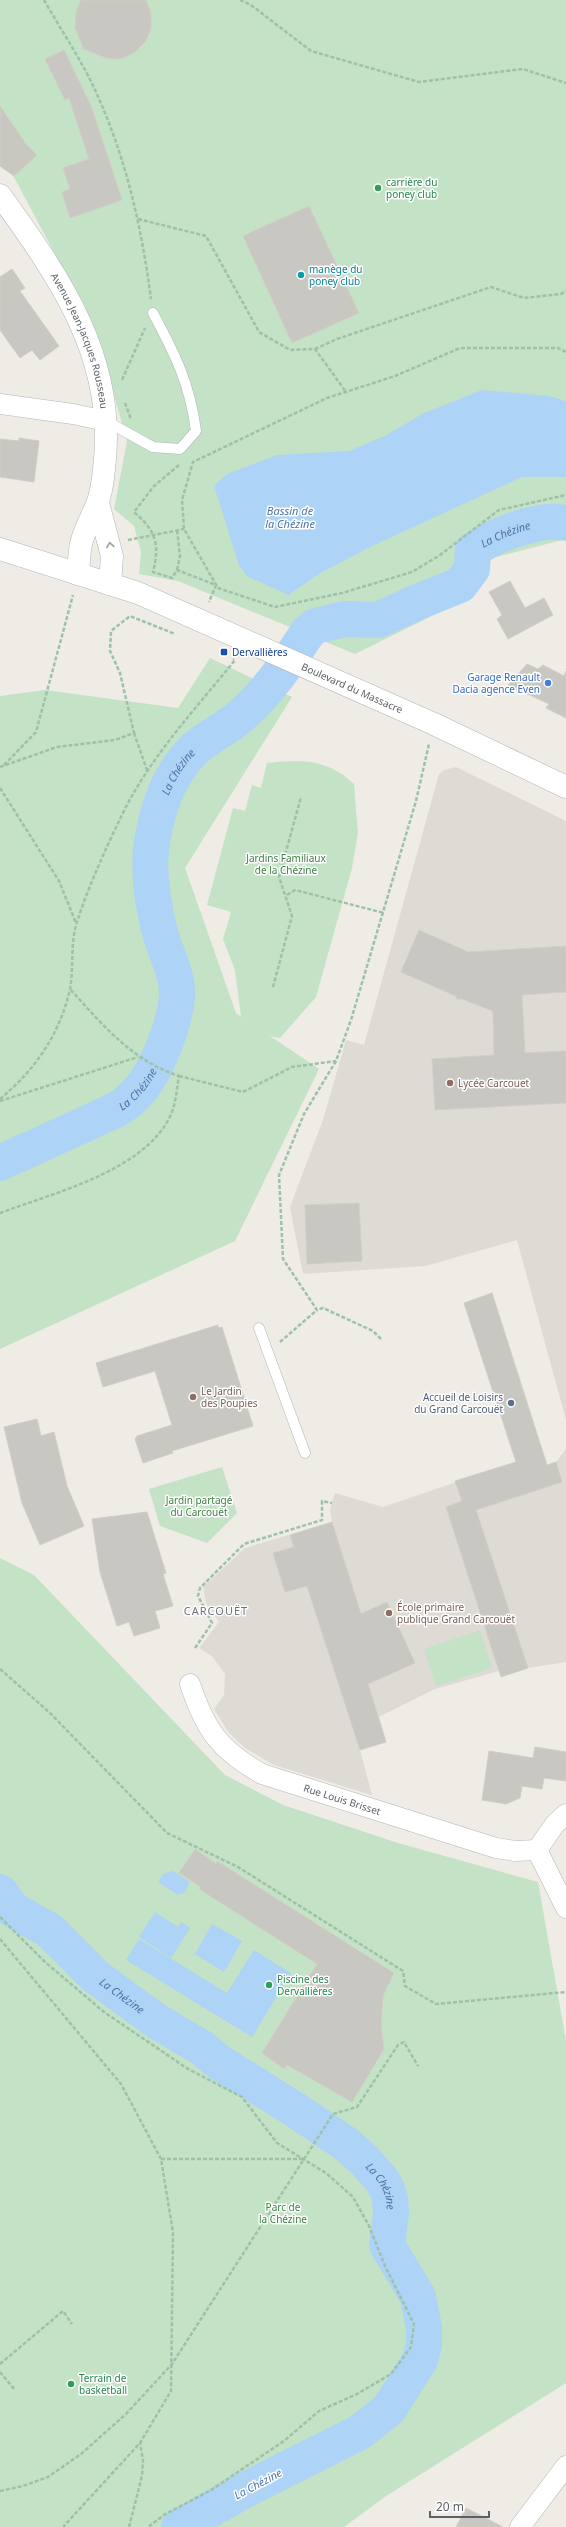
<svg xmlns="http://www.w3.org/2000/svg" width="566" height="2527" font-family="'Noto Sans',sans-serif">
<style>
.education{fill:#dddbd4}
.green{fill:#c4e2c6}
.water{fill:#add3f6}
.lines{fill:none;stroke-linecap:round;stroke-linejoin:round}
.river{stroke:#add3f6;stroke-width:36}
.building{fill:#c9c7c2;stroke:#d2cec4}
.lane-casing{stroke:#b2b5b9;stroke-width:11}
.street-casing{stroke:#b2b5b9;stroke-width:21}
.secondary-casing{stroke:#b1b4b8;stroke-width:23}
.path{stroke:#9dc1a9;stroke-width:2.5;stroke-dasharray:4 2;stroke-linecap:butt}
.lane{stroke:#fff;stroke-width:10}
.street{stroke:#fff;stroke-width:20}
.secondary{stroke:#fff;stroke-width:22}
.oneway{stroke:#9ea0a2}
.leisure-dot{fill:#2e9e5b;stroke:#fff;stroke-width:1.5}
.culture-dot{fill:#0f9aa8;stroke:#fff;stroke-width:1.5}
.transit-dot{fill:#1a4fb4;stroke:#fff;stroke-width:1.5}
.shop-dot{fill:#3f7fe0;stroke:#fff;stroke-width:1.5}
.education-dot{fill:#8d6e63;stroke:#fff;stroke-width:1.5}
.service-dot{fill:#5c6f8a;stroke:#fff;stroke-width:1.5}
.labels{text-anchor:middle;stroke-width:3;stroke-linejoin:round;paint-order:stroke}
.leisure-label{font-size:10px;fill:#27864d;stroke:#fff;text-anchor:start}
.culture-label{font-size:10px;fill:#0d838f;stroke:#fff;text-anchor:start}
.street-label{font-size:10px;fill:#5d6064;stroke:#fff}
.transit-label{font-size:10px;fill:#164399;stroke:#fff;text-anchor:start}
.shop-label{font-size:10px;fill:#366cbe;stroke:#fff;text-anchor:end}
.park-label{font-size:10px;fill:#3f8145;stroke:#fff}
.education-label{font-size:10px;fill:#785e54;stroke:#fff;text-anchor:start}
.service-label{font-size:10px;fill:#4e5e75;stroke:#fff;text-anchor:end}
.water-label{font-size:11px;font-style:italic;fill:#4c74a6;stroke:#fff}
.neighbourhood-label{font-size:11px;letter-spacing:1px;fill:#6e7276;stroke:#fff}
</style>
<rect width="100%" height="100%" fill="#eeece5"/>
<g class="education">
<path d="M 456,767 L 566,821 L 566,1420 L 517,1240 L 425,1266 L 303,1274 L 290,1207 L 323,1120 L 346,1040 L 364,1045 L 439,774 L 444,770 Z"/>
<path d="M 566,1449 L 566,1662 L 528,1668 L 501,1677 L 499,1671 L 435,1689 L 379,1717 L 386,1742 L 360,1750 L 372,1795 L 274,1765 L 245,1748 L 229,1733 L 214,1709 L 224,1695 L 225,1674 L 212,1656 L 199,1648 L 219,1622 L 206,1603 L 203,1587 L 245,1548 L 332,1522 L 330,1509 L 335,1493 L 383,1507 L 516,1462 L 520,1474 L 556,1462 Z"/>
</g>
<g class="green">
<path d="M 0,0 L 566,0 L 566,539 L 492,558 L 466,599 L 355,654 L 178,581 L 139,574 L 141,552 L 134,526 L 114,509 L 127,441 L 96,331 L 15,179 L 0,159 Z"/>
<path d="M 210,658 L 292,697 L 185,868 L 236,1013 L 241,1017 L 235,970 L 223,939 L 231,912 L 207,905 L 233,808 L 245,811 L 252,785 L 261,788 L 267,763 C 303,759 327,759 354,784 L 358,833 L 352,868 L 316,997 L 280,1038 L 270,1036 L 319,1069 L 235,1241 L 0,1349 L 0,696 L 45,690 L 178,708 Z"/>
<path d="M 222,1467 L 237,1513 L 207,1543 L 160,1526 L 149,1489 Z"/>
<path d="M 0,1558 L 34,1575 L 225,1775 L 283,1805 L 398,1843 L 538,1882 L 566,2041 L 566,2383 L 386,2496 L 344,2527 L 0,2527 Z"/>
<path d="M 480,1630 L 492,1668 L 436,1686 L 424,1649 Z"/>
</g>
<g class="water">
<path d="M 482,390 L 549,396 L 566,401 L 566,477 L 522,477 L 372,546 L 322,572 L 288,595 L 247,576 L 239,565 L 214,486 L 227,474 L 277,455 L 349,451 L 385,436 L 424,413 Z"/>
<path d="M 173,1871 L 190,1882 L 184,1893 L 178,1895 L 158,1882 L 163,1874 Z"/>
<path d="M 155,1912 L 178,1927 L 181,1922 L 190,1928 L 171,1958 L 139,1937 Z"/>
<path d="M 212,1924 L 242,1941 L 224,1972 L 195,1954 Z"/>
<path d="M 139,1939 L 227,1993 L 254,1950 L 291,1973 L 252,2037 L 126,1960 Z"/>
</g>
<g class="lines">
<g class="river">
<path id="s1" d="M 0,1163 L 118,1109 C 138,1096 149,1080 159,1058 C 167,1040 175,1017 177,997 C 178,980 171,964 165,948 C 155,921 148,877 151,849 C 156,812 169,771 198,746 C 210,736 225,729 237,719 C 267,694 287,664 308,632 L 315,626 L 345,619 L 378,620 L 420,601 L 460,585 L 472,569 L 473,550 C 494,535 540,517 566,523"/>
<path id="s2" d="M 0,1892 L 13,1910 L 49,1930 L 96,1977 L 158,2022 L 202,2048 L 219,2062 L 297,2111 L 346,2144 L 364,2160 L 381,2179 L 387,2189 L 390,2199 L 391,2213 L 387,2245 L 418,2297 L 424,2328 L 424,2344 L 420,2360 L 389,2409 L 360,2432 L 245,2490 L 179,2527"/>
</g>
</g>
<g class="building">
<path d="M 81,0 L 146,0 L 151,13 L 151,29 L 145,42 L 134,53 L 120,59 L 106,58 L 84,49 L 75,28 L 76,12 Z"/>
<path d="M 64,50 L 91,106 L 122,200 L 70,218 L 62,192 L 70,189 L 63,168 L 89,159 L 69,98 L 65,100 L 45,59 Z"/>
<path d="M 0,106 L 26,144 L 37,155 L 14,176 L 0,166 Z"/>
<path d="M 309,206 L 359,313 L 292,343 L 243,236 Z"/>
<path d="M 12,269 L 25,288 L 20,291 L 59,346 L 40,360 L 32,350 L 20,358 L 0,330 L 0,277 Z"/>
<path d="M 19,438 L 39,441 L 34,482 L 0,477 L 0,439 L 19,441 Z"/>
<path d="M 510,581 L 525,608 L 544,598 L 553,615 L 508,639 L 497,619 L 502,615 L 489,592 Z"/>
<path d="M 527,664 L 538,669 L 543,665 L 564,676 L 566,671 L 566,718 L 546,708 L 549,704 L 508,685 Z"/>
<path d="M 419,930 L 468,952 L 566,946 L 566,992 L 522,995 L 525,1053 L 566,1051 L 566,1103 L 435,1110 L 432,1059 L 494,1055 L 493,1011 L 462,999 L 457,999 L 456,996 L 401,972 Z"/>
<path d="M 359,1203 L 362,1261 L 307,1264 L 305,1205 Z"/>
<path d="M 492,1293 L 547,1465 L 556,1462 L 562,1482 L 476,1510 L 528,1668 L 501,1677 L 446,1507 L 462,1501 L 455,1481 L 516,1462 L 464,1303 Z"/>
<path d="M 218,1325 L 218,1328 L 222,1327 L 253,1426 L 172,1451 L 173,1453 L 143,1463 L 135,1439 L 137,1436 L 172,1425 L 155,1371 L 103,1387 L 96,1363 Z"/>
<path d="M 37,1419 L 41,1436 L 54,1432 L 67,1486 L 84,1526 L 40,1545 L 22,1503 L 4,1427 Z"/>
<path d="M 147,1512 L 166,1573 L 163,1574 L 173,1606 L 155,1611 L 160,1628 L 134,1636 L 129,1622 L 117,1626 L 100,1572 L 92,1519 Z"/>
<path d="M 332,1522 L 361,1614 L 387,1602 L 415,1663 L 368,1684 L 386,1742 L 360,1750 L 307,1586 L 285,1592 L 273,1553 L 294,1547 L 290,1535 Z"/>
<path d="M 535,1747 L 566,1752 L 566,1781 L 544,1778 L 542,1789 L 522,1786 L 520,1798 L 506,1804 L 482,1800 L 489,1751 L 533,1758 Z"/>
<path d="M 195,1849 L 216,1864 L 217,1861 L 394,1973 L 383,1996 L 381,2024 L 384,2049 L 352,2102 L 287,2065 L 284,2069 L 262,2053 L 317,1964 L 199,1889 L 201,1887 L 179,1873 Z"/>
<path d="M 466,2508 L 503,2527 L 456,2527 Z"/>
</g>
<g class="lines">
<g class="lane-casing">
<g id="lane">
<path d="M 106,421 L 153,447 L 180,449 L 196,431 C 190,384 175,354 153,313"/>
<path d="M 259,1328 L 305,1453"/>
</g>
</g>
<g class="street-casing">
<g id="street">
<path d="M 0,404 L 73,414 L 106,421"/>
<path id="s3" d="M 190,1684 C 205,1729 219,1750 262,1774 L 496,1848 L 515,1851 L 537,1850"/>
<path d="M 566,1814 L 555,1824 L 537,1850 L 566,1908"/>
<path d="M 520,2527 L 566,2466"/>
</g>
</g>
<g class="secondary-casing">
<g id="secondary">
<path id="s4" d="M 0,195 C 60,278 118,360 104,469 C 103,480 101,494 97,504 C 92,517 84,530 81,544 C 79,553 79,564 78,574"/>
<path d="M 98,503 L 112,556 L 110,584"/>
<path id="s5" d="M 0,549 L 138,593 L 434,724 L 566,787"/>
</g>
</g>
<g class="path">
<path d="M 44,0 C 62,32 85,65 99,99 C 127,162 142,230 151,299"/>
<path d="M 240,0 L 251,5 L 311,51 L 419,82 L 523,69 L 566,83"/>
<path d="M 138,219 L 206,236 L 259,332 L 290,350 L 315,349 L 346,392"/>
<path d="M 315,349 L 337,339 L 491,287 L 524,298 L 561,294 L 566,291"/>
<path d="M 566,352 L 558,348 L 460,348 L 395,376 L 327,398 L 193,462 L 182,500 L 184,529 L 218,588 L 275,607 L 342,593 L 412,572 L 440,555 L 499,510 L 566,495"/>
<path d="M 122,380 L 145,328"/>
<path d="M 125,403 L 131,419"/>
<path d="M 179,465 L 154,486 L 134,512 C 156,531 160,544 153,572 L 172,578 L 177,570 L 216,585 L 209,602"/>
<path d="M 128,540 L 184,529"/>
<path d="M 177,570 L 180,556 L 177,530"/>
<path d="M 134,733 L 147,770"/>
<path d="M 4,765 L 36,732 L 73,595"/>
<path d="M 0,767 L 57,747 L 115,740 L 134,733 L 120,673 L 110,651 L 111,631 L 130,616 L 175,634"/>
<path d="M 0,788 L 59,881 L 76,923"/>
<path d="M 287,895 L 295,890 L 384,913"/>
<path d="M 273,987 L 292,916 L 279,877 L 301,797"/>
<path d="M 179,1076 L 243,1092 L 292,1067 L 336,1061"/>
<path d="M 0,1099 C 35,1070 60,1034 70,989 C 74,967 70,943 77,922 C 87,890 105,850 120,819 C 148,759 194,711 235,660 L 233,659"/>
<path d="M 0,1101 L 138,1057"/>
<path d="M 0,1213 C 53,1193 149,1170 172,1112 C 176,1101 177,1088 179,1076 C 132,1061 102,1024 70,989"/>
<path d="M 381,1339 L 373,1331 L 323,1308 L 317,1310 L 283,1259 L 279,1175 L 304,1114 L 336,1061 L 351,1020 L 416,801 L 429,744"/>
<path d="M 280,1342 L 317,1310"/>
<path d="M 195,1648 L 212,1623 L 198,1596 L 200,1588 L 244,1544 L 322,1520 L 322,1501 L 332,1503"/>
<path d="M 0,1669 L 49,1712 L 167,1833 L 238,1867 L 403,1971 L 405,1986 L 436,2004 L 566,1992"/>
<path d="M 0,1917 L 45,1962 L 104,2012 L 188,2069 L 242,2097 L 277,2143 L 326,2173 L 353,2197 L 369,2226 L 385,2266 L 414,2324 L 411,2347 L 391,2374 L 357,2394 L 319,2411 L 284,2441 L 211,2490 L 164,2515 L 148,2527"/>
<path d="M 0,1939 L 121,2084 L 161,2159 L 173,2232 L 171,2391 L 140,2443 L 63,2527"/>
<path d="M 161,2159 L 303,2159"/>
<path d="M 0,2364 L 63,2311 L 72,2324"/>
<path d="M 0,2372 L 15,2390"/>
<path d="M 0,2491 L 23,2486 L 48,2477 L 81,2454 L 126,2414 L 172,2364 L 333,2114 L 357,2107 L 398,2045 L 404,2042 L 418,2066"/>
<path d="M 129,2527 L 142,2476 L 143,2460 L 140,2443"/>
</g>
<use href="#lane" class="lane"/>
<use href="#street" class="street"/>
<use href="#secondary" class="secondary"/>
</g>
<defs><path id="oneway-chevron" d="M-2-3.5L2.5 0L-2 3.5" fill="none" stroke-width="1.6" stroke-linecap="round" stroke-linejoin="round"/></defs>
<use class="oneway" href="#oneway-chevron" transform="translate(110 545) rotate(-100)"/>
<g class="leisure-dot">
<circle cx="378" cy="188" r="4"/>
<circle cx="269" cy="1985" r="4"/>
<circle cx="71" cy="2384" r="4"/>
</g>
<circle class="culture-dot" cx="301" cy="275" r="4"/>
<rect class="transit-dot" x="220" y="648" width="8" height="8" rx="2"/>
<circle class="shop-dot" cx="548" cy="683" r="4"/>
<g class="education-dot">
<circle cx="450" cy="1083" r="4"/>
<circle cx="193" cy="1397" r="4"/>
<circle cx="389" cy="1613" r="4"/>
</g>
<circle class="service-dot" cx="511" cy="1403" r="4"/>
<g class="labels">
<g class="leisure-label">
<text x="386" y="186">carrière du<tspan x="386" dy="12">poney club</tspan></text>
<text x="277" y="1983">Piscine des<tspan x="277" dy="12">Dervallières</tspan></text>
<text x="79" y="2382">Terrain de<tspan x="79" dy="12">basketball</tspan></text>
</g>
<g class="culture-label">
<text x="309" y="273">manège du<tspan x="309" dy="12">poney club</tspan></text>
</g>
<g class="street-label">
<text dy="4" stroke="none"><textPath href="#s4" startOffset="168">Avenue Jean-Jacques Rousseau</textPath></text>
<text dy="4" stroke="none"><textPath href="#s5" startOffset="379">Boulevard du Massacre</textPath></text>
<text dy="4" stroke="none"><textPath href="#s3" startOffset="203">Rue Louis Brisset</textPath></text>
</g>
<g class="transit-label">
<text x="232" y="656">Dervallières</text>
</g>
<g class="shop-label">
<text x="540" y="681">Garage Renault<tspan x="540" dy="12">Dacia agence Even</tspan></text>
</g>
<g class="park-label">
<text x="286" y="862">Jardins Familiaux<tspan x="286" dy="12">de la Chézine</tspan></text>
<text x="199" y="1504">Jardin partagé<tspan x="199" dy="12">du Carcouët</tspan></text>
<text x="283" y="2211">Parc de<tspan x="283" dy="12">la Chézine</tspan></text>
</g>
<g class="education-label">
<text x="458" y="1087">Lycée Carcouet</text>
<text x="201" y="1395">Le Jardin<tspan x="201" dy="12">des Poupies</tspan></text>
<text x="397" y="1611">École primaire<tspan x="397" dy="12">publique Grand Carcouët</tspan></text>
</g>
<g class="service-label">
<text x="503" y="1401">Accueil de Loisirs<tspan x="503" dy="12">du Grand Carcouët</tspan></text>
</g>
<g class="water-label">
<text x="290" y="515">Bassin de<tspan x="290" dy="13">la Chézine</tspan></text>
<text dy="4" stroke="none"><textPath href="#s1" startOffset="925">La Chézine</textPath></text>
<text dy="4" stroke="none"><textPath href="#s1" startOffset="494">La Chézine</textPath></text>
<text dy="4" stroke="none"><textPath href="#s1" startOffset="158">La Chézine</textPath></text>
<text dy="4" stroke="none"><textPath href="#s2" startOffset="162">La Chézine</textPath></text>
<text dy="4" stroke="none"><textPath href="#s2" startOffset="487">La Chézine</textPath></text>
<text transform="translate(258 2484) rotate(-28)" y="4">La Chézine</text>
</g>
<g class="neighbourhood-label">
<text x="216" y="1615">CARCOUËT</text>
</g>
</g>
<path d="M430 2511v6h59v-6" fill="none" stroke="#5d6064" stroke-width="2"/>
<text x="436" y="2511" font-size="12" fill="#5d6064" stroke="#ffffff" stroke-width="3" paint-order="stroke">20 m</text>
</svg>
